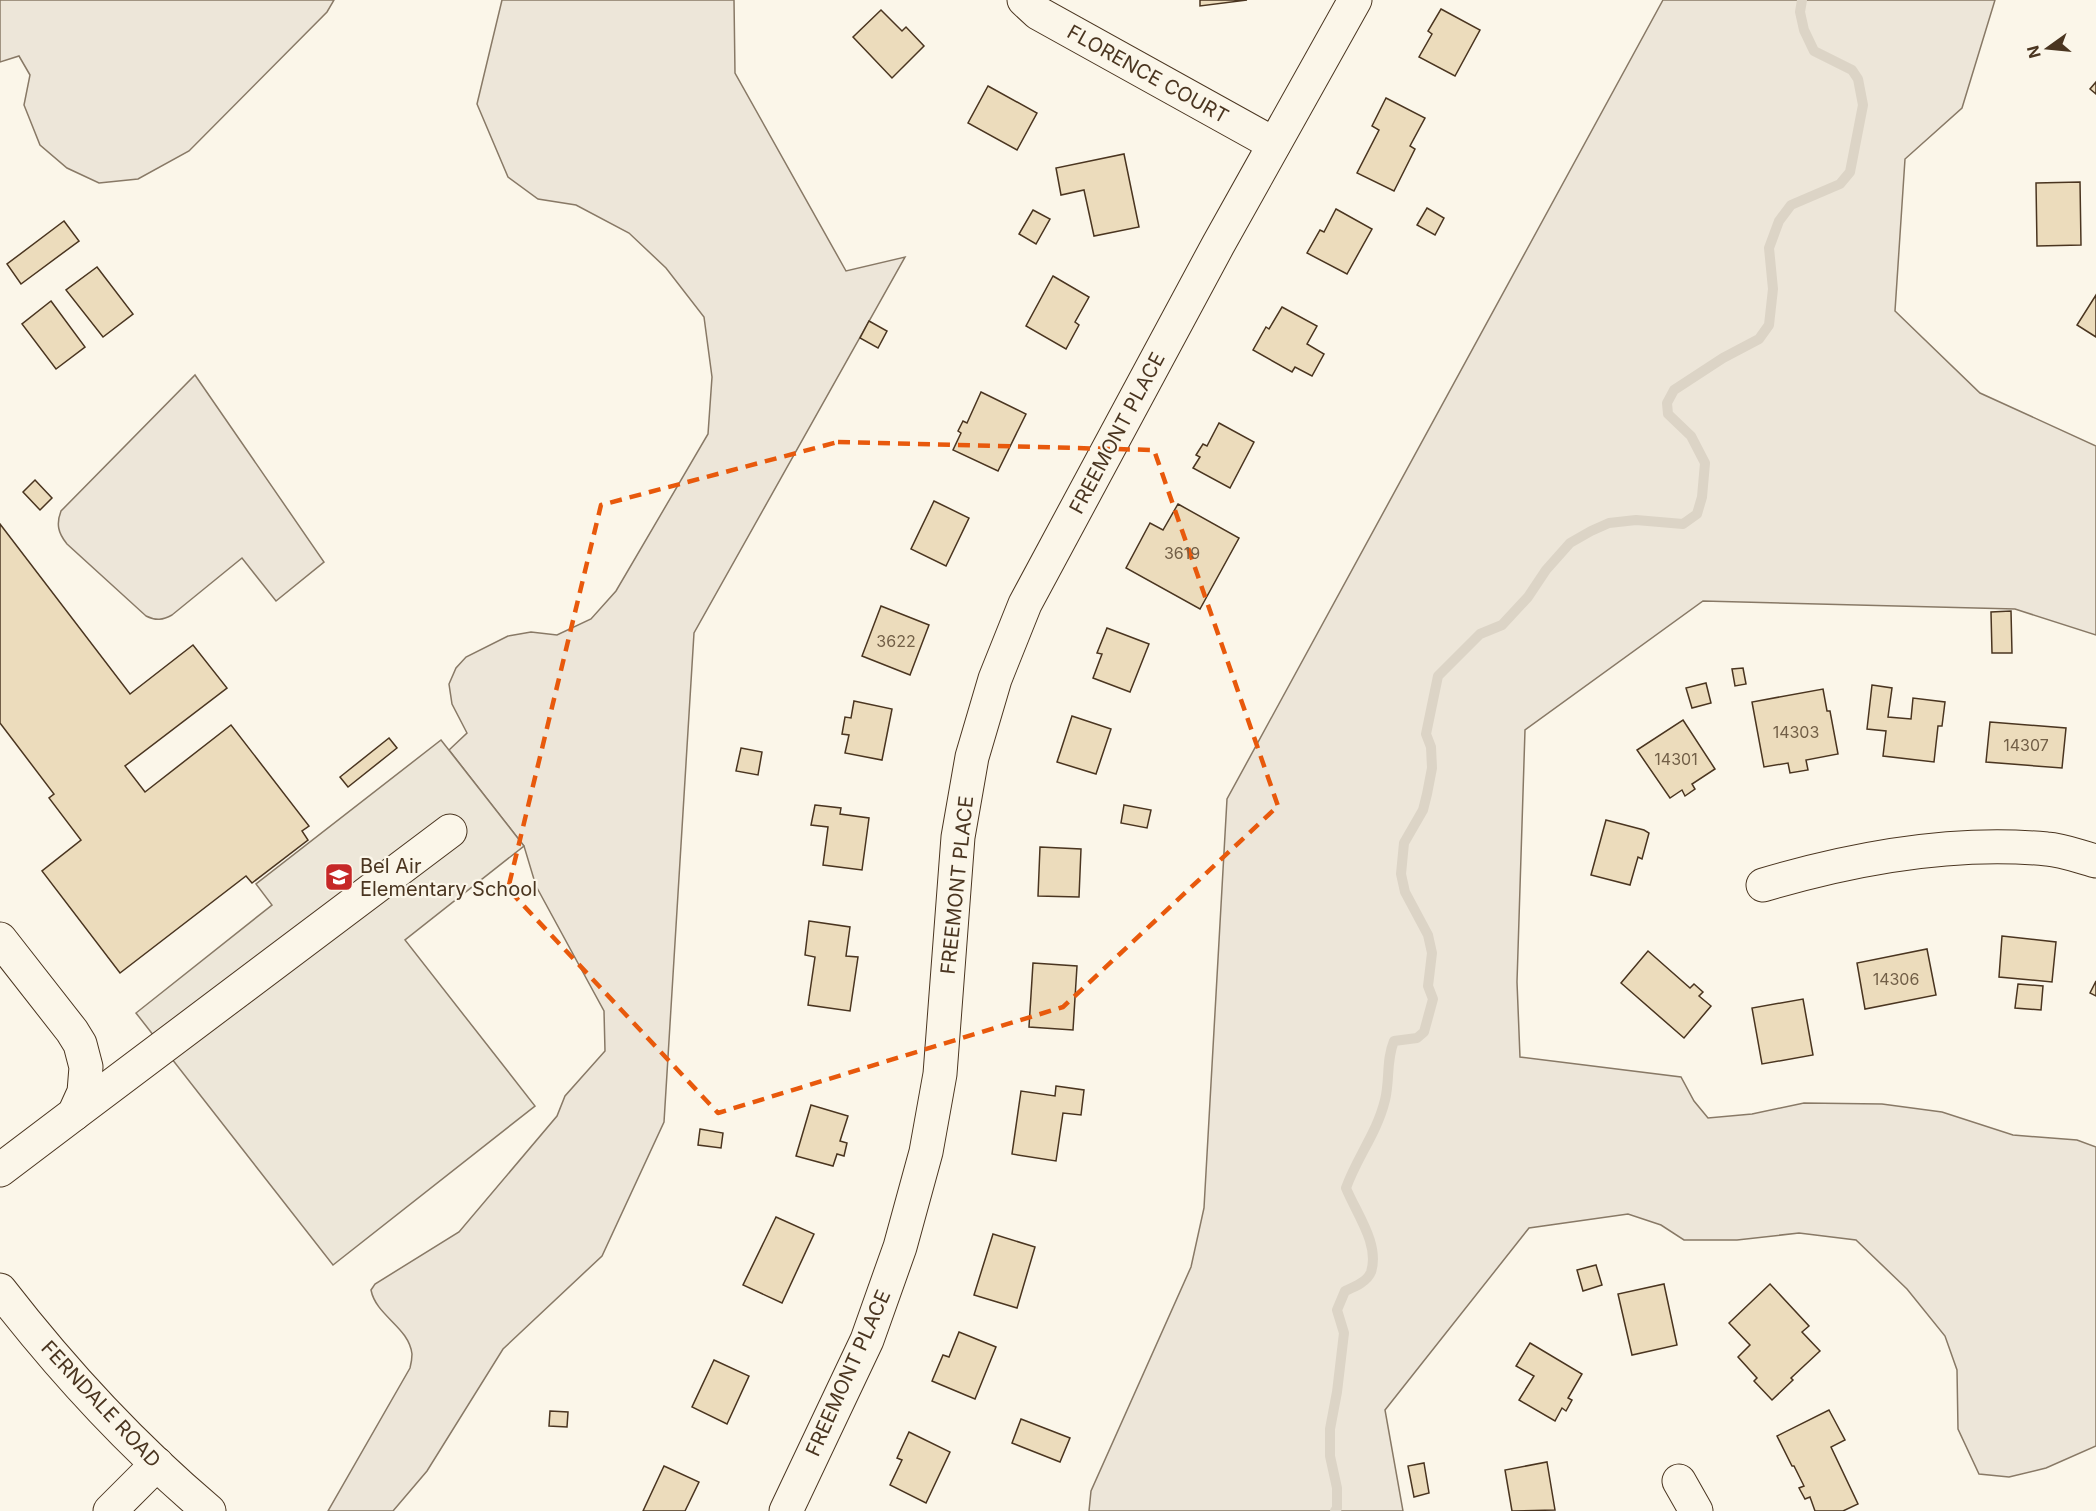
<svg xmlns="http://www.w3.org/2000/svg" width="2096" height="1511" font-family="Inter,sans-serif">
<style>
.green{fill:#ede6d9;stroke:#887966;stroke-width:1.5}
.parking{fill:#ede7d9;stroke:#887966;stroke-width:1.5}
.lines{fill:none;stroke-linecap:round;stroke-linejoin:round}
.stream{stroke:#dcd4c6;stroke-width:10}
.building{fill:#ecdcbc;stroke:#4a3520;stroke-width:1.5}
.minor-casing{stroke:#4a3520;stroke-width:35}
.minor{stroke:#fbf6e9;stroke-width:33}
.marked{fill:none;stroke:#e8590c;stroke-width:4.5;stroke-dasharray:12 8;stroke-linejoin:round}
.labels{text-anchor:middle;stroke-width:4.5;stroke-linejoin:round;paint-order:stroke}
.number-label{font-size:16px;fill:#725f47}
.street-label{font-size:20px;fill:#4a3520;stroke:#fbf6e9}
.poi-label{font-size:20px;fill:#4a3520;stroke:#fbf6e9;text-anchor:start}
</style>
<rect width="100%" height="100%" fill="#fbf6e9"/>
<g class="green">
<path d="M 0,0 L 334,0 L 327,12 L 189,151 L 138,179 L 99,183 L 67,168 L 40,145 L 24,105 L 30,75 L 19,56 L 0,62 Z"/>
<path d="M 502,0 L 734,0 L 735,73 L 846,271 L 905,257 L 694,633 L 664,1122 L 602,1256 L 503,1349 L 427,1471 L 393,1511 L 328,1511 L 410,1368 C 411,1364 412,1358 412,1354 C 409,1327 376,1316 371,1290 L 375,1284 L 459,1232 L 557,1116 L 565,1096 L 605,1051 L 604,1011 L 536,886 L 524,846 L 449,750 L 467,733 L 452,704 L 449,684 L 456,668 L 466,657 L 508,636 L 531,632 L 557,635 L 591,619 L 616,591 L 708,434 L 712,377 L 704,317 L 666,268 L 629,233 L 576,205 L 538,199 L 508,177 L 477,104 Z"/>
<path d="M 1663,0 L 1995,0 L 1962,108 L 1905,159 L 1895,311 L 1980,393 L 2096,446 L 2096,635 L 2015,609 L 1703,601 L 1525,730 L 1517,982 L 1520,1057 L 1681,1077 L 1694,1101 L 1708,1118 L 1752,1114 L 1804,1103 L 1882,1104 L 1942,1112 L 2013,1135 L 2077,1140 L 2096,1147 L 2096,1446 L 2046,1468 L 2009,1477 L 1979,1474 L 1958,1429 L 1957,1370 L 1945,1336 L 1907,1289 L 1856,1240 L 1799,1233 L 1737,1240 L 1684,1240 L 1661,1225 L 1628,1214 L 1529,1228 L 1385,1410 L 1403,1511 L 1089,1511 L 1091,1491 L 1191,1267 L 1204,1208 L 1227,799 Z"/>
<path d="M 195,375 L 324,562 L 276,601 L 242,558 L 172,615 C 163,620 156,621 146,616 L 67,544 C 58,533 56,524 61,511 Z"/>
</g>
<path class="parking" d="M 441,740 L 524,846 L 405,940 L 535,1106 L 333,1265 L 136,1013 L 272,905 L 256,884 Z"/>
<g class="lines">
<path class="stream" d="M 1335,1511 L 1337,1508 L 1337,1488 L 1330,1456 L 1330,1429 L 1337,1392 L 1344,1333 L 1337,1310 L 1345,1291 C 1354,1287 1367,1282 1371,1272 C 1380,1244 1356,1213 1346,1188 C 1357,1157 1377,1133 1385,1100 C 1390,1080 1386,1060 1394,1041 L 1417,1038 L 1424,1032 L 1433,999 L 1428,986 L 1432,953 L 1428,935 L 1405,892 L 1401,874 L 1404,843 L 1423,810 L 1427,794 L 1432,768 L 1431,747 L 1426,734 L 1438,676 L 1480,634 L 1502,625 L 1528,597 L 1546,570 L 1570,543 L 1591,531 L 1609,523 L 1636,520 L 1683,524 L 1697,514 L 1702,497 L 1705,463 L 1691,436 L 1668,414 L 1667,403 L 1674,390 L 1723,358 L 1759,339 L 1769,325 L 1773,289 L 1769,248 L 1779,221 L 1791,205 L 1840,184 L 1850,172 L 1863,105 L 1858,79 L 1852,70 L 1814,51 L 1804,30 L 1800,12 L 1802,0"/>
</g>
<g class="building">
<path d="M 1200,0 L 1247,0 L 1200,6 Z"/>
<path d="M 1441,9 L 1480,30 L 1455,76 L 1419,57 L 1432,34 L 1428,31 Z"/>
<path d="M 881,10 L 902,31 L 906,27 L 924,46 L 892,78 L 853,37 Z"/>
<path d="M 2096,82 L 2096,94 L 2090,89 Z"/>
<path d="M 988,86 L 1037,113 L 1017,150 L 968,123 Z"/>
<path d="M 1386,98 L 1425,118 L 1410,146 L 1415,149 L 1394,191 L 1357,173 L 1379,130 L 1372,126 Z"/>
<path d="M 1124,154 L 1139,227 L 1094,236 L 1084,190 L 1061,195 L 1056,168 Z"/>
<path d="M 2080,182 L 2081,245 L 2037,246 L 2036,183 Z"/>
<path d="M 1427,208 L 1444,218 L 1435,235 L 1417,225 Z"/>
<path d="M 1336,209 L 1372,229 L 1347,274 L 1307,253 L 1320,230 L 1324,232 Z"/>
<path d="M 1033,210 L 1050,219 L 1036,244 L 1019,234 Z"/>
<path d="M 64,221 L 79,241 L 21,284 L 7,264 Z"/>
<path d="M 97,267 L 133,314 L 103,337 L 66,290 Z"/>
<path d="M 1053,276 L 1089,297 L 1075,322 L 1079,325 L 1066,349 L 1026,326 Z"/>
<path d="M 2096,295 L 2096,337 L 2077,325 Z"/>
<path d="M 51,301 L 85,347 L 56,369 L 22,324 Z"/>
<path d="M 1282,307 L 1317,326 L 1307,344 L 1324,354 L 1312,376 L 1295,367 L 1292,372 L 1253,350 L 1266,327 L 1269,329 Z"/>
<path d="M 869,321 L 887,331 L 878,348 L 860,338 Z"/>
<path d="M 981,392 L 1026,414 L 998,471 L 953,450 L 961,433 L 958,431 L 963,421 L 967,423 Z"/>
<path d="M 1219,423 L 1254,442 L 1230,488 L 1193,468 L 1200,457 L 1196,455 L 1203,444 L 1207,446 Z"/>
<path d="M 35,480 L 52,498 L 40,510 L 23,492 Z"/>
<path d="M 934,501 L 969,518 L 946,566 L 911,549 Z"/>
<path d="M 1178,504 L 1239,538 L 1200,609 L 1126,568 L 1150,523 L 1163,530 Z"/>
<path d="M 0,524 L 130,694 L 193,645 L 227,688 L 125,766 L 145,792 L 231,725 L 309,826 L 302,831 L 308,840 L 252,883 L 246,876 L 120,973 L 42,871 L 81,840 L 49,798 L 54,794 L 0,723 Z"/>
<path d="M 881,606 L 929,625 L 910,675 L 862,656 Z"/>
<path d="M 2011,611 L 2012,653 L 1992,653 L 1991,612 Z"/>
<path d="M 1107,628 L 1149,644 L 1130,692 L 1093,678 L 1102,654 L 1097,653 Z"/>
<path d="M 1743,668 L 1746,684 L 1735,686 L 1732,669 Z"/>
<path d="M 1706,683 L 1711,703 L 1692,708 L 1686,688 Z"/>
<path d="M 1872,685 L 1892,688 L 1888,717 L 1911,719 L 1913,698 L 1945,702 L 1942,726 L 1938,726 L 1934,762 L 1883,756 L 1886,731 L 1867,729 Z"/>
<path d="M 1823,689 L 1827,711 L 1830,711 L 1838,754 L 1806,760 L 1808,770 L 1790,773 L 1788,763 L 1764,767 L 1752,702 Z"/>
<path d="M 854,701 L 892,709 L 882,760 L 845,753 L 849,735 L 842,734 L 845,717 L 851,718 Z"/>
<path d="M 1072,716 L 1111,729 L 1096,774 L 1057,762 Z"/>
<path d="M 1683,720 L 1715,769 L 1692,784 L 1695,789 L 1685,796 L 1682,790 L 1670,798 L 1637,750 Z"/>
<path d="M 1990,722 L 2066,728 L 2062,768 L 1986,762 Z"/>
<path d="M 389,738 L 397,748 L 348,787 L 340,777 Z"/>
<path d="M 741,748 L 762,752 L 758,775 L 736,771 Z"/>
<path d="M 815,805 L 841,808 L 840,814 L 869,818 L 862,870 L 823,865 L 828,827 L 811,825 Z"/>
<path d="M 1124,805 L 1151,810 L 1147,828 L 1121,823 Z"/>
<path d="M 1606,820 L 1644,830 L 1649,833 L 1642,859 L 1638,857 L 1630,885 L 1591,875 Z"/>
<path d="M 1040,847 L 1081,849 L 1079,897 L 1038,896 Z"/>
<path d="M 809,921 L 850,927 L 846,956 L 858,957 L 850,1011 L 808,1005 L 815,957 L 805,955 Z"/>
<path d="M 2002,936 L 2056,942 L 2052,982 L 1999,977 Z"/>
<path d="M 1927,949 L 1936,995 L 1865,1009 L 1857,963 Z"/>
<path d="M 1648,951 L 1690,988 L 1694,984 L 1703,992 L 1699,996 L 1711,1006 L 1684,1038 L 1621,983 Z"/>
<path d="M 1033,963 L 1077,966 L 1073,1030 L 1029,1027 Z"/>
<path d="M 2096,981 L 2096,996 L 2090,993 Z"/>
<path d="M 2018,984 L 2043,986 L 2041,1010 L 2015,1008 Z"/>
<path d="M 1803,999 L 1813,1055 L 1762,1064 L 1752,1008 Z"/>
<path d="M 1056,1086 L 1084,1090 L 1081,1115 L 1063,1113 L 1056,1161 L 1012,1154 L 1021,1091 L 1055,1096 Z"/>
<path d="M 811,1105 L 848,1116 L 840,1141 L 847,1143 L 844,1156 L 837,1154 L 833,1166 L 796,1156 Z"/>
<path d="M 700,1129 L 723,1133 L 721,1148 L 698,1145 Z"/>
<path d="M 776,1217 L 814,1234 L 782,1303 L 743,1285 Z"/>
<path d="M 993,1234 L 1035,1247 L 1017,1308 L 974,1295 Z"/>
<path d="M 1596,1265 L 1602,1285 L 1583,1291 L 1577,1270 Z"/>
<path d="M 1664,1284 L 1677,1345 L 1632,1355 L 1618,1294 Z"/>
<path d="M 1770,1284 L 1809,1326 L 1802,1332 L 1820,1351 L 1791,1378 L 1793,1380 L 1772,1400 L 1754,1381 L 1757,1378 L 1738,1357 L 1750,1345 L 1729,1323 Z"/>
<path d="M 959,1332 L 996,1347 L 975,1399 L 932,1381 L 943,1355 L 949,1357 Z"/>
<path d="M 1530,1343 L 1582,1374 L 1568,1398 L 1572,1400 L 1566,1411 L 1562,1408 L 1555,1421 L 1519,1400 L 1534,1376 L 1516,1366 Z"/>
<path d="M 714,1360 L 749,1376 L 727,1424 L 692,1407 Z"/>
<path d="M 1829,1410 L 1845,1440 L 1831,1447 L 1858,1504 L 1843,1511 L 1815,1511 L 1810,1497 L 1805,1499 L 1799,1488 L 1804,1486 L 1794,1466 L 1792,1466 L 1777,1436 Z"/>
<path d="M 550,1411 L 568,1412 L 567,1427 L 549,1426 Z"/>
<path d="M 1021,1419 L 1070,1438 L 1060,1462 L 1012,1443 Z"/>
<path d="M 909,1432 L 950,1452 L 926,1503 L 890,1485 L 902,1460 L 897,1458 Z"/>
<path d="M 1547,1462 L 1555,1510 L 1512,1511 L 1505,1470 Z"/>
<path d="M 1424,1463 L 1429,1493 L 1414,1497 L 1408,1466 Z"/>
<path d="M 664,1466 L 699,1482 L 685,1511 L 643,1511 Z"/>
</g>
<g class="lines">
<g class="minor-casing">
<g id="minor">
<path d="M 1024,0 L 1038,13 L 1274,144"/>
<path d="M 1763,885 C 1854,858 1951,840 2047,849 C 2063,850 2080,857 2096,861"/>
<path d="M 0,939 L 72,1031 L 80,1044 L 86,1067 L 84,1092 L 74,1114 L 0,1170"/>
<path d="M 74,1114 L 450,831"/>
<path d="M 0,1290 C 62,1370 132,1446 209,1511"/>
<path d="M 1679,1481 L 1696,1511"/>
<path d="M 110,1511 L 157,1464"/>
<path d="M 786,1511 L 867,1340 L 900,1247 L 926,1152 L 940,1074 L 958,837 L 972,757 L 995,679 L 1025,604 L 1218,245 L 1355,0"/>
</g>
</g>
<use href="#minor" class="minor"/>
</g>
<path class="marked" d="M 838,442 L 1154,450 L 1278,806 L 1063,1007 L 718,1113 L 508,889 L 601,505 Z"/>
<defs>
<g id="school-square" transform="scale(1.5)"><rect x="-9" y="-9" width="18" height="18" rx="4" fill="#c62828" stroke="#fbf6e9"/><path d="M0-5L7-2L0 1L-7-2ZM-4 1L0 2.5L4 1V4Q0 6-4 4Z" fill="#fff"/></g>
</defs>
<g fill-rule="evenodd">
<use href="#school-square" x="339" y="877"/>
</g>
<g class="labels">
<g class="number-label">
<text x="1182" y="559">3619</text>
<text x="896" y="647">3622</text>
<text x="1796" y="738">14303</text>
<text x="2026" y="751">14307</text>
<text x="1676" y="765">14301</text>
<text x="1896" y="985">14306</text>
</g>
<g class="street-label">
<text transform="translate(1148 74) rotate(29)" y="7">FLORENCE COURT</text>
<text transform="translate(1117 433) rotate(-62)" y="7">FREEMONT PLACE</text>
<text transform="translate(957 885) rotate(-84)" y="7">FREEMONT PLACE</text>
<text transform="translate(848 1373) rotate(-66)" y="7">FREEMONT PLACE</text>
<text transform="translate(101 1404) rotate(47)" y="7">FERNDALE ROAD</text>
</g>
<g class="poi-label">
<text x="360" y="873">Bel Air<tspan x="360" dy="23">Elementary School</tspan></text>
</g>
</g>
<g transform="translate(2048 48) rotate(255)" stroke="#fbf6e9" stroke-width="4.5" paint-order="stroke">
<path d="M0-4.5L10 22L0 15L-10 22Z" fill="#4a3520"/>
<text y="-9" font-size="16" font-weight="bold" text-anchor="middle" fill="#4a3520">N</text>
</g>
</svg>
